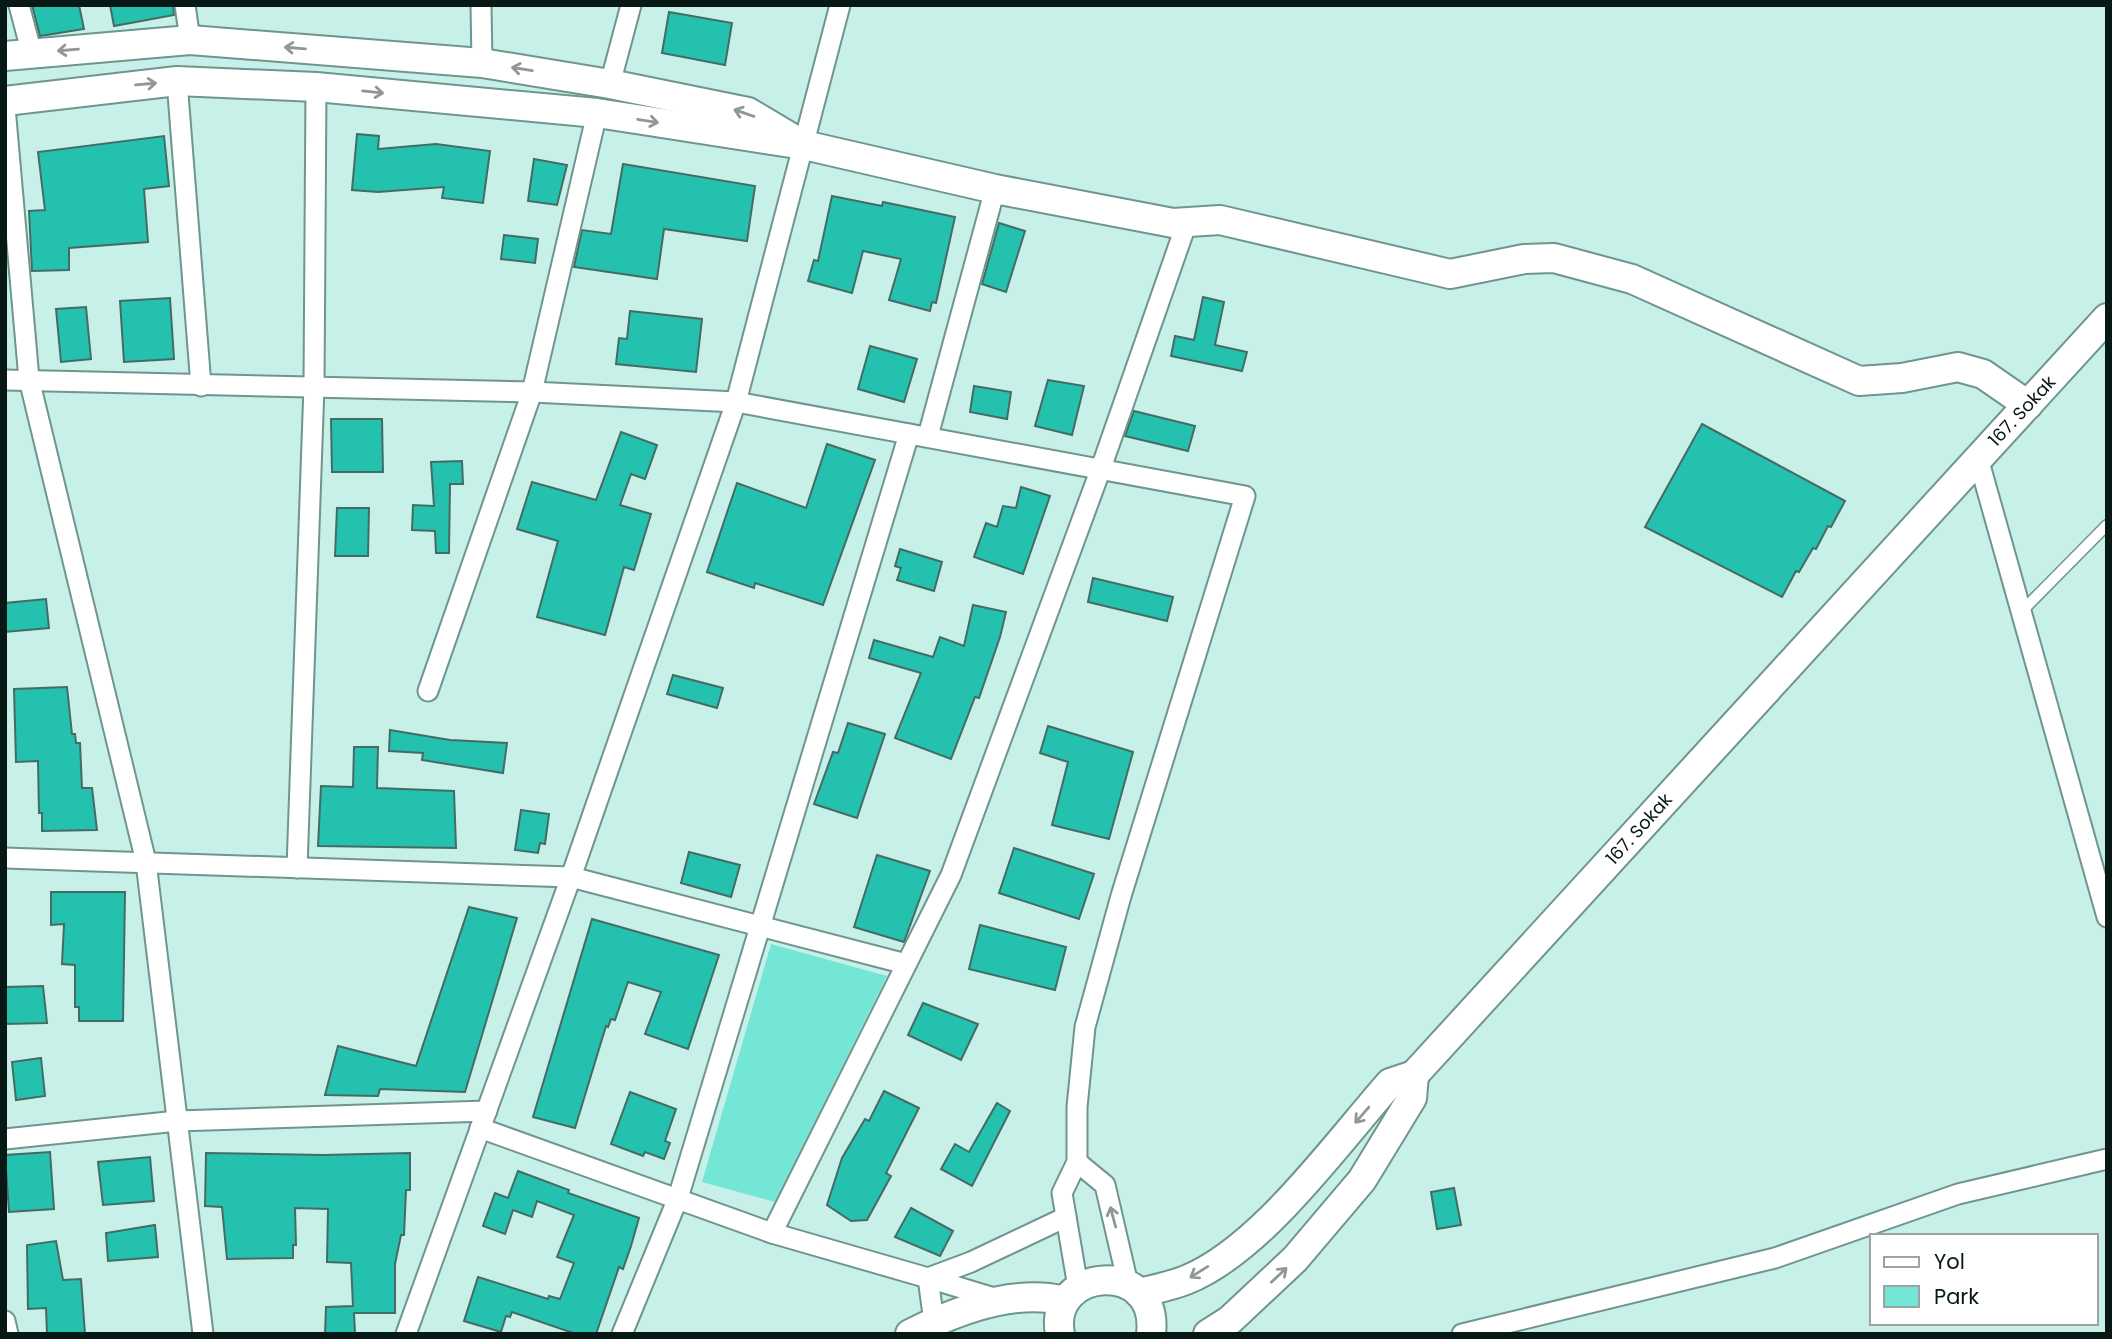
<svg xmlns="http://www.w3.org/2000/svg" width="2112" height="1339" font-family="Poppins,sans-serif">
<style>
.green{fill:#74e6d5}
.building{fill:#25c1af;stroke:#456b65;stroke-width:2}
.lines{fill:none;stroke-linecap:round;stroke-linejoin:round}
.lane-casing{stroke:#6e958e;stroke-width:13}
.street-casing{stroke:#6e958e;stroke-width:23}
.secondary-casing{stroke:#6e958e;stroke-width:32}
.lane{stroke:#fff;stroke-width:10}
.street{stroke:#fff;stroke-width:19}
.secondary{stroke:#fff;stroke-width:28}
.oneway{stroke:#909796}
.labels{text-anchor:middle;stroke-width:5;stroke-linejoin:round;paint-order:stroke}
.street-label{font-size:18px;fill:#081815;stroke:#fff}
</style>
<rect width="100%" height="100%" fill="#c7f0e8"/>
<path class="green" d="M 771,944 L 887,976 L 775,1202 L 702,1182 Z"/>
<g class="building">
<path d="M 32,5 L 79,5 L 84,29 L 40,36 Z"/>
<path d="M 110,5 L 173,5 L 174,15 L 114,26 Z"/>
<path d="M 669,12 L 732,23 L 725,65 L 662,53 Z"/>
<path d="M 357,134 L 379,136 L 378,149 L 436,144 L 490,151 L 483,203 L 442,198 L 444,187 L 378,192 L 352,190 Z"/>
<path d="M 164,136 L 169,186 L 144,189 L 148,242 L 69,248 L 69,270 L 32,271 L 29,211 L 45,210 L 38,152 Z"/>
<path d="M 534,159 L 567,165 L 557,205 L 528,201 Z"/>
<path d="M 623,164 L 755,186 L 747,241 L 664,229 L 657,279 L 574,267 L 582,230 L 611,234 Z"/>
<path d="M 832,196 L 882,206 L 883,202 L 955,217 L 936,303 L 932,302 L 930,311 L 889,300 L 901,259 L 863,251 L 852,293 L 808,281 L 814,260 L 818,261 Z"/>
<path d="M 999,223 L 1025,231 L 1006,292 L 982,284 Z"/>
<path d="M 504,235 L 538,239 L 535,263 L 501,259 Z"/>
<path d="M 1203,297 L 1224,302 L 1215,345 L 1247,352 L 1242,371 L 1171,356 L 1175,336 L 1194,340 Z"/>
<path d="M 170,298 L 174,359 L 124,362 L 120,301 Z"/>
<path d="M 86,307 L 91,359 L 61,362 L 56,309 Z"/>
<path d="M 630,311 L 702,319 L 696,372 L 616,364 L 619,338 L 627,339 Z"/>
<path d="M 870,346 L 917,359 L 904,402 L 858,389 Z"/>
<path d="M 1048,380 L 1084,386 L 1072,435 L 1035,426 Z"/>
<path d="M 974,386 L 1011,392 L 1007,419 L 970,412 Z"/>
<path d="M 1134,411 L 1195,426 L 1188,451 L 1125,436 Z"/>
<path d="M 331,419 L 382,419 L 383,472 L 332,472 Z"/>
<path d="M 1702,424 L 1845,501 L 1831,527 L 1828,526 L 1816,549 L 1813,548 L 1799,572 L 1796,571 L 1782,597 L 1645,527 Z"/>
<path d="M 621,432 L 657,445 L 645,479 L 631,474 L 620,505 L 651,514 L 634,570 L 624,567 L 605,635 L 537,617 L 558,541 L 517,529 L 532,482 L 596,500 Z"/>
<path d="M 827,444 L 875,460 L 823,605 L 755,583 L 754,588 L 707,572 L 737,483 L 806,508 Z"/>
<path d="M 462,461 L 463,484 L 450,484 L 449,553 L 436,553 L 435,531 L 412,530 L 413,505 L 434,506 L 431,462 Z"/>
<path d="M 1021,487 L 1050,496 L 1023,574 L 974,557 L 986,523 L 997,527 L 1003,506 L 1016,508 Z"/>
<path d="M 337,508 L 369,508 L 368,556 L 335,556 Z"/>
<path d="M 900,549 L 942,562 L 934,591 L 897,580 L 901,568 L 895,566 Z"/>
<path d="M 1093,578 L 1173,597 L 1167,621 L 1088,602 Z"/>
<path d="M 46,599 L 49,628 L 5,632 L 5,603 Z"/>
<path d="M 973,605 L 1006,612 L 1000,637 L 979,698 L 975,697 L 951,759 L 895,738 L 921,673 L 869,658 L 874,640 L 933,657 L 940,637 L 964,646 Z"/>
<path d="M 673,675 L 723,688 L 717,708 L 667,694 Z"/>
<path d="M 67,687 L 72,734 L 75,734 L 76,743 L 80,743 L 82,788 L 92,788 L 97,830 L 42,831 L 42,813 L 39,813 L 38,761 L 16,762 L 14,689 Z"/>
<path d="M 848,723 L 885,734 L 857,818 L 814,804 L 833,752 L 838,753 Z"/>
<path d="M 1048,726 L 1133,752 L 1109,839 L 1052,825 L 1068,762 L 1040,753 Z"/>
<path d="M 390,730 L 450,740 L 507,743 L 503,773 L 422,760 L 423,753 L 389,751 Z"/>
<path d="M 354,747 L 378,747 L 377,788 L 454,791 L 456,848 L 318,846 L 321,786 L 353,787 Z"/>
<path d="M 521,810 L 549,814 L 545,844 L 540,843 L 538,853 L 515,850 Z"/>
<path d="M 1014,848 L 1094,874 L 1079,919 L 999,893 Z"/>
<path d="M 689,852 L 740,865 L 731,897 L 681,883 Z"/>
<path d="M 877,855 L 930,871 L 904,942 L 854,927 Z"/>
<path d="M 51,892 L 125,892 L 123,1021 L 79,1021 L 79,1007 L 75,1007 L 75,965 L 62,964 L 64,924 L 51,925 Z"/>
<path d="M 469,907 L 517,918 L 465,1092 L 380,1089 L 378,1096 L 325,1095 L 338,1046 L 416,1066 Z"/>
<path d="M 592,919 L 719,955 L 688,1049 L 645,1034 L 661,992 L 628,982 L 615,1020 L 611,1019 L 608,1027 L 606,1026 L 575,1128 L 533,1117 Z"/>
<path d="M 980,925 L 1066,947 L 1055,990 L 969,969 Z"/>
<path d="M 43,986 L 47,1023 L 5,1024 L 5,987 Z"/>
<path d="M 923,1003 L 978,1024 L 961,1060 L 908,1035 Z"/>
<path d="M 41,1058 L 45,1096 L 16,1100 L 12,1062 Z"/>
<path d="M 884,1091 L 919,1108 L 886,1173 L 891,1176 L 867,1220 L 851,1221 L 827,1205 L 842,1158 L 865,1119 L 869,1121 Z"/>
<path d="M 630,1092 L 676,1109 L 665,1141 L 670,1143 L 664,1159 L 645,1152 L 643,1156 L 611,1144 Z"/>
<path d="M 997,1103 L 1010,1111 L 972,1186 L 941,1169 L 955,1144 L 969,1152 Z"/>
<path d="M 50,1152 L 54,1209 L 9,1212 L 5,1155 Z"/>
<path d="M 206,1153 L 323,1155 L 410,1153 L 410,1190 L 406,1190 L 404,1235 L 401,1235 L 395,1264 L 395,1313 L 354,1313 L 355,1334 L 325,1334 L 326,1307 L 353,1306 L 351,1263 L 327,1262 L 328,1209 L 295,1208 L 296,1245 L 293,1245 L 293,1258 L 227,1259 L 222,1207 L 205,1206 Z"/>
<path d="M 150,1157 L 154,1201 L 103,1205 L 98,1162 Z"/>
<path d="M 518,1171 L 569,1190 L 568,1193 L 639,1218 L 631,1246 L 623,1269 L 619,1267 L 596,1334 L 576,1334 L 512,1312 L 510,1317 L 506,1316 L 501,1332 L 464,1321 L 478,1277 L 548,1299 L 549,1296 L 560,1299 L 574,1263 L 557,1257 L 574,1215 L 537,1201 L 532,1217 L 513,1210 L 505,1234 L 483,1226 L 495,1193 L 508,1198 Z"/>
<path d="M 1454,1188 L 1461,1225 L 1437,1229 L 1431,1192 Z"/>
<path d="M 911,1208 L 953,1231 L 940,1256 L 895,1237 Z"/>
<path d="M 155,1225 L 158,1257 L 108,1261 L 106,1233 Z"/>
<path d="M 56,1241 L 63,1280 L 81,1279 L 85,1334 L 47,1334 L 46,1308 L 28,1309 L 27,1245 Z"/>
</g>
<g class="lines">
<g class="lane-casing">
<path id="lane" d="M 2022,611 L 2107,525"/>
</g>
<g class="street-casing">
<g id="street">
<path d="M 19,5 L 32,54"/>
<path d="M 185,5 L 190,40"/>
<path d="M 481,5 L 482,63"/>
<path d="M 177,81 L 201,386"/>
<path d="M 610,84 L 631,5"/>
<path d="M 5,107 L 29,379 L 146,862 L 203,1334"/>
<path d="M 5,380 L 532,392 L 736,402 L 1245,496 L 1121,896 L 1085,1027 L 1077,1107 L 1077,1162 L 1062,1193 L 1078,1287"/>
<path d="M 928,436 L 995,189"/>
<path d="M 1978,458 L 2107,917"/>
<path d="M 428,691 L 532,392 L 597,113"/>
<path d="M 5,858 L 571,877 L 906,964"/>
<path d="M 297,868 L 314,386 L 316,87"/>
<path d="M 480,1128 L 772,1233 L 928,1278 L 934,1322"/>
<path d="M 5,1139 L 177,1121 L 487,1111"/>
<path d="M 1077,1162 L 1105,1185 L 1128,1284"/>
<path d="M 772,1233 L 951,875 L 1100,471 L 1187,222"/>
<path d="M 928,1278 L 971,1262 L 1066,1217"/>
<path d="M 928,1278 L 1001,1300"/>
<path d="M 5,1321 L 8,1334"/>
<path d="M 406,1334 L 571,877 L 736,402 L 840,5"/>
<path d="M 622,1334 L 678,1198 L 909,434"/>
<path d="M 1462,1334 L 1775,1258 L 1958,1194 L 2107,1159"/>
</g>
</g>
<g class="secondary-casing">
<g id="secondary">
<path d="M 5,56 L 190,40 L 482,63 L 610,84 L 748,112 L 790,137"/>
<path d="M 5,101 L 177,81 L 316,87 L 597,113 L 804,145 L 995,189 L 1173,223 L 1220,220 L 1450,274 L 1524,259 L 1554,258 L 1632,279 L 1859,381 L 1902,378 L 1958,367 L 1983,374 L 2028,405"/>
<path d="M 1139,1293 C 1155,1289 1171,1286 1186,1280 C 1261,1250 1336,1144 1390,1083 L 1414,1075 L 2107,318"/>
<path d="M 910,1334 C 955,1311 1015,1288 1065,1301"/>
<path d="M 1060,1334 C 1047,1267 1160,1258 1151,1334"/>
<path d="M 1208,1334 L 1230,1320 L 1295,1259 L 1362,1180 L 1412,1098 L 1414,1075"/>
</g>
</g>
<use href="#lane" class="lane"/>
<use href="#street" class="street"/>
<use href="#secondary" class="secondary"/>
</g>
<defs><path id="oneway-shaft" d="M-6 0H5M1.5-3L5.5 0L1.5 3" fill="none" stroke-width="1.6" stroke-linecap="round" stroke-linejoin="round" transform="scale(1.75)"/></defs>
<g class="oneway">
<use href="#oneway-shaft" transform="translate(295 48) rotate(-175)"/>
<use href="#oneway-shaft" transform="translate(68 50) rotate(175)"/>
<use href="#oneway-shaft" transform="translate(522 69) rotate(-171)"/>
<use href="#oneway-shaft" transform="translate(146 84) rotate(-5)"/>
<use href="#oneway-shaft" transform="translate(373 92) rotate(6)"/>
<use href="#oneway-shaft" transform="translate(744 113) rotate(-161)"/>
<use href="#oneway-shaft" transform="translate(648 121) rotate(9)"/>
<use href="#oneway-shaft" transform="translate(1362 1115) rotate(131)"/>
<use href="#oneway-shaft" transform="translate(1113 1217) rotate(-105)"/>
<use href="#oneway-shaft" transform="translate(1199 1272) rotate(148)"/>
<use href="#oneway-shaft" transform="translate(1279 1275) rotate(-43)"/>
</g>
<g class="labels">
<g class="street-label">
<text transform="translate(2022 411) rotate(-47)" y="6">167. Sokak</text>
<text transform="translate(1639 829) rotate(-48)" y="6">167. Sokak</text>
</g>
</g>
<rect width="2112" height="1339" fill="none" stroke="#081815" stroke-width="14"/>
<rect x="1870" y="1234" width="228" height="91" fill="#ffffff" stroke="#9ca3a1" stroke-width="2"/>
<rect x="1884" y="1257" width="35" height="10" fill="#ffffff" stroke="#9ca3a1" stroke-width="2"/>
<text x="1934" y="1269" font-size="21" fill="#081815">Yol</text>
<rect x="1884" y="1286" width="35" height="21" fill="#74e6d5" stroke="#9ca3a1" stroke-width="2"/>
<text x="1934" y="1304" font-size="21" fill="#081815">Park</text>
</svg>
